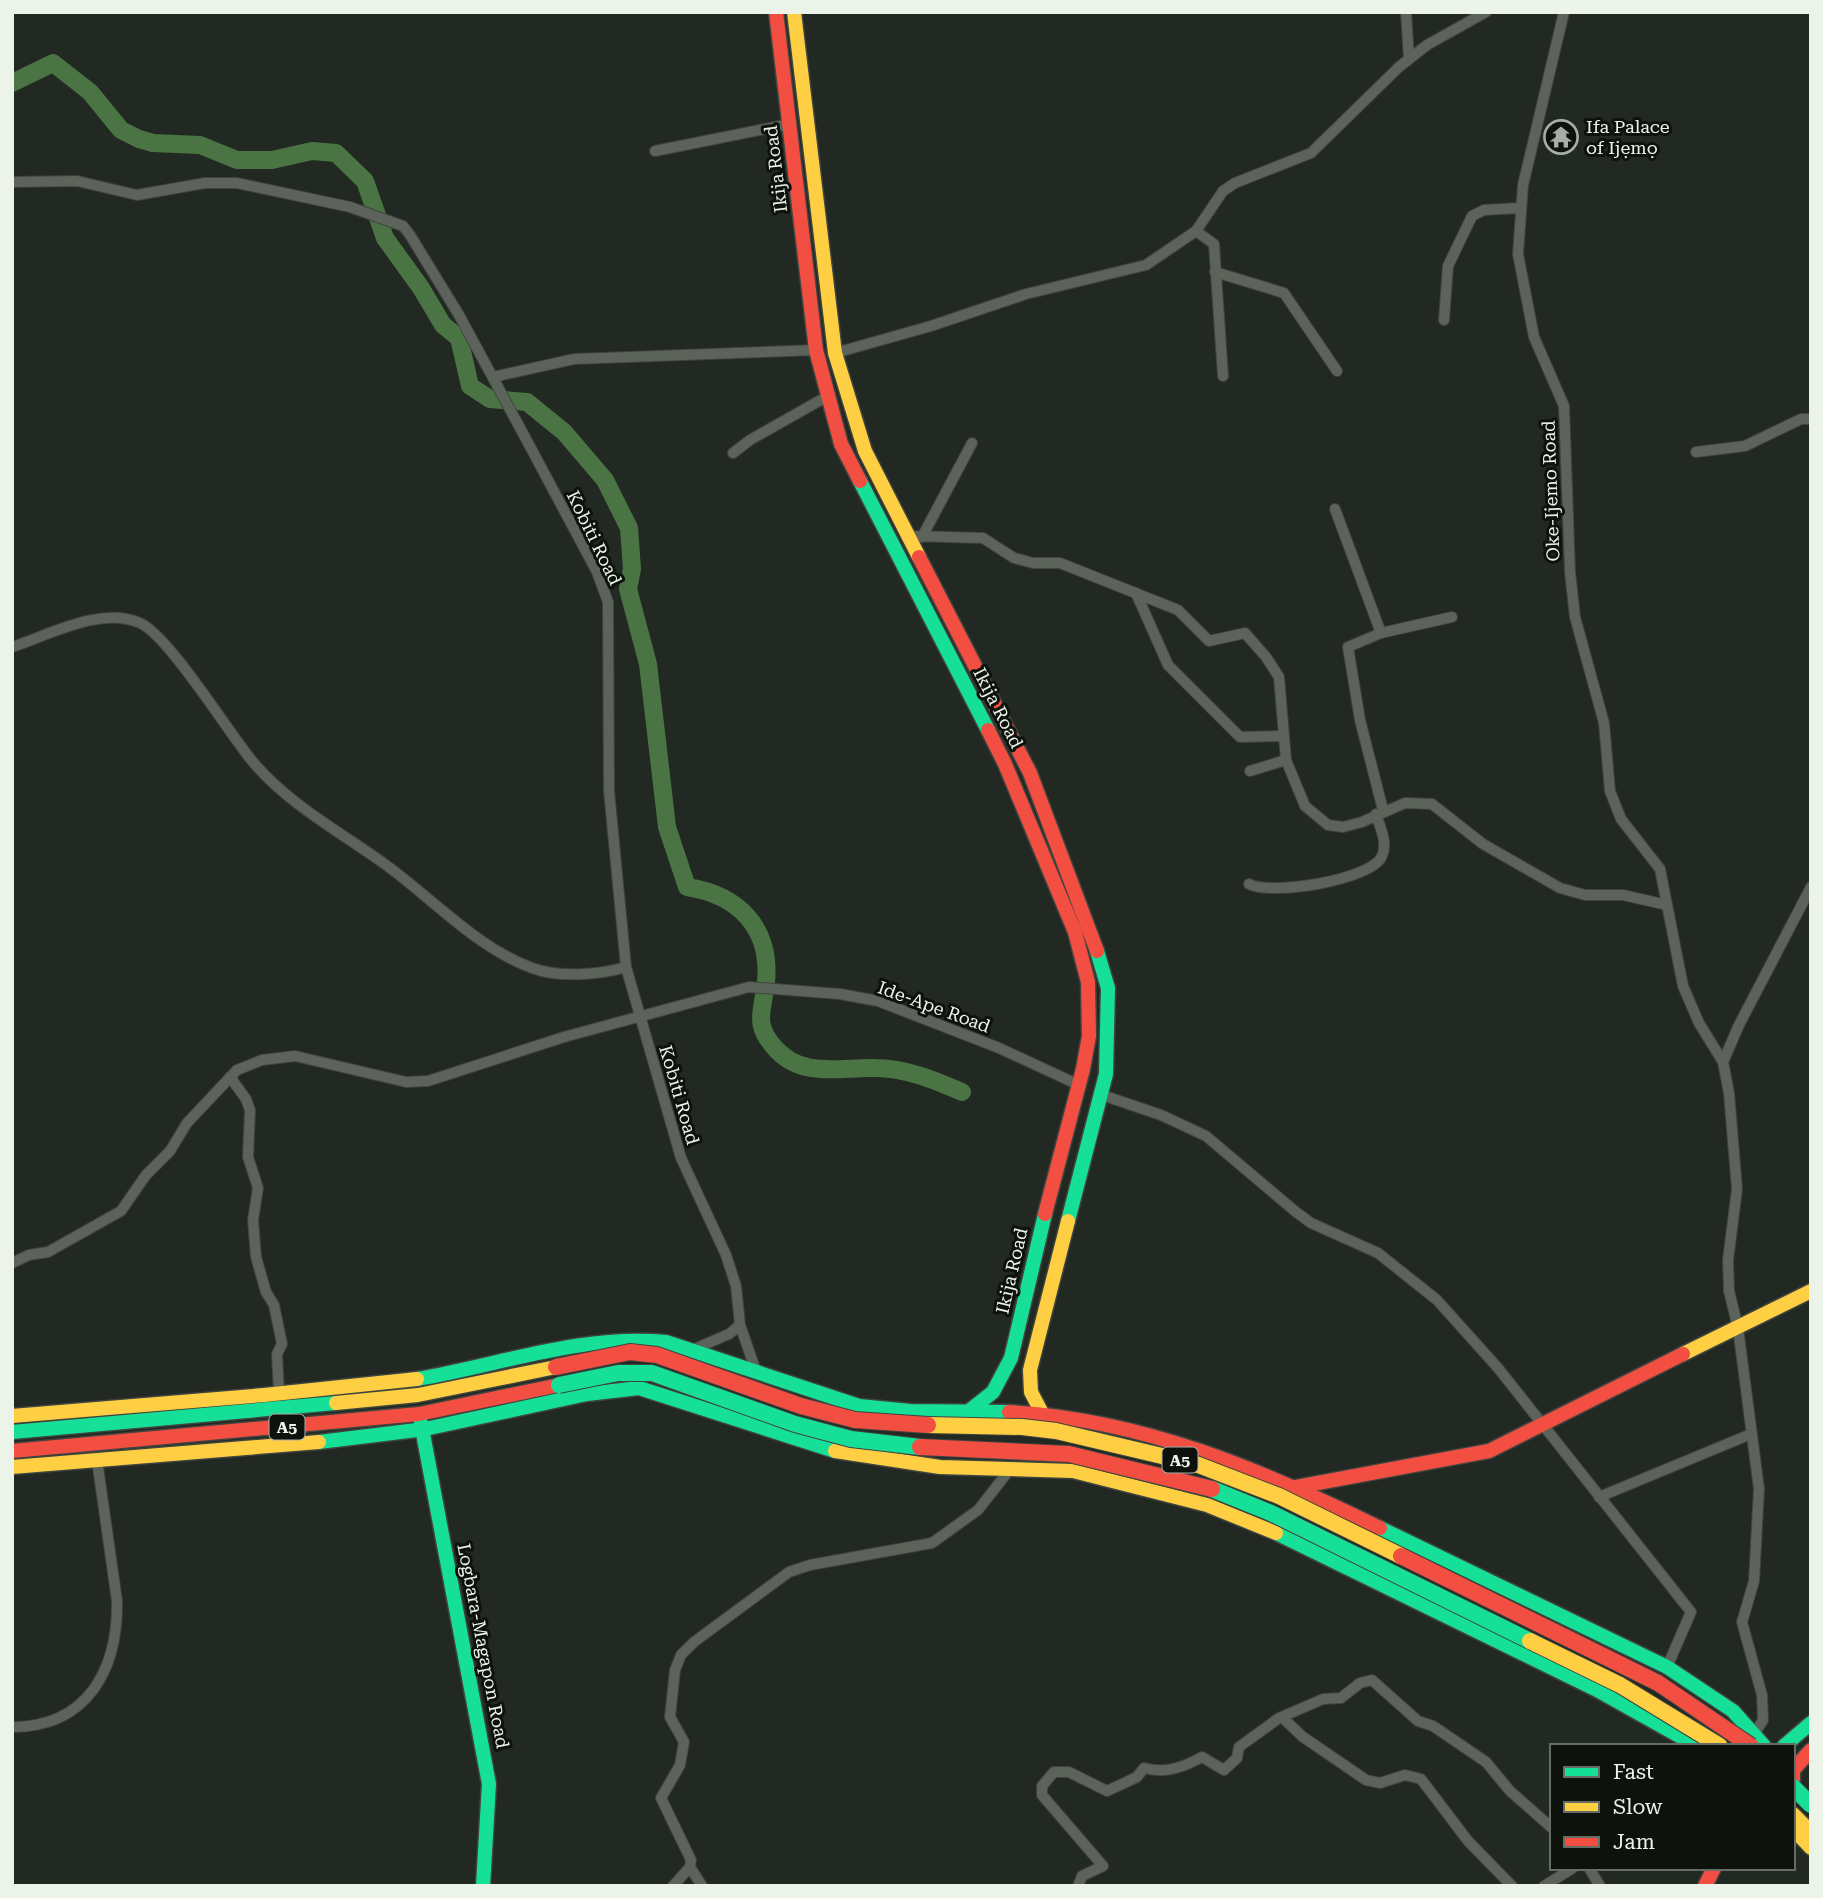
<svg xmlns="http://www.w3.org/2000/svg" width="1823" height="1898" font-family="'Roboto Serif',serif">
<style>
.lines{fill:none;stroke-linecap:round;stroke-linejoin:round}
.river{stroke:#4a7444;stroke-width:18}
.street-casing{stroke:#3f443f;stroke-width:12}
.fast-casing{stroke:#3f443f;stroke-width:17}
.slow-casing{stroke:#3f443f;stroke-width:17}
.jam-casing{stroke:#3f443f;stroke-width:17}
.street{stroke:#5c635a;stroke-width:10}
.fast{stroke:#16e098;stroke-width:14}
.slow{stroke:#ffcf43;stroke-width:14}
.jam{stroke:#f24e42;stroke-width:14}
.fast-bridge-casing{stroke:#3f443f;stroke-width:18;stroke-linecap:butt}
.slow-bridge-casing{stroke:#3f443f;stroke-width:18;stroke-linecap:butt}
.jam-bridge-casing{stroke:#3f443f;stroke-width:18;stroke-linecap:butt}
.fast-bridge{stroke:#16e098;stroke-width:16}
.slow-bridge{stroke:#ffcf43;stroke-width:16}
.jam-bridge{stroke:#f24e42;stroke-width:16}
.labels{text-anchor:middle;stroke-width:6;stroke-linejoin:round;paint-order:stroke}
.shield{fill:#0d130c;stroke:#a9b0a7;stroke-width:2}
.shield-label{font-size:16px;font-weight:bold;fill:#ecf4ea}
.poi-label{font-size:18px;fill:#ecf4ea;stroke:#0d130c;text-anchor:start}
.street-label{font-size:18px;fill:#ecf4ea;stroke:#0d130c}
</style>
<rect width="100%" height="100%" fill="#222822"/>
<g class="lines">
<path class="river" d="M 12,83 L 53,63 L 90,92 L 121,130 L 139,139 L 153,143 L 200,145 L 237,160 L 272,160 L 312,151 L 336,153 L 365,181 L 385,238 L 421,288 L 443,325 L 459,338 L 470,386 L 490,399 L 527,402 L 564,432 L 605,480 L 629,528 L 632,569 L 628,589 L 648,664 L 667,827 L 687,887 C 739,895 771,928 766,982 C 763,1011 753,1023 774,1047 C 801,1079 839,1067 875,1068 C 906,1068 934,1080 962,1092"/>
<g class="street-casing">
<g id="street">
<path d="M 1406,12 L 1409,59"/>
<path d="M 1564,12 L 1523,185 L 1518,254 L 1534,337 L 1564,406 L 1570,572 L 1575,617 L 1604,723 L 1610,791 L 1621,819 L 1660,869 L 1683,986 L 1699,1023 L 1723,1062 L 1729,1093 L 1737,1189 L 1728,1260 L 1729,1291 L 1738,1328 L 1759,1489 L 1754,1581 L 1742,1622 L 1762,1695 L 1763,1720 L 1756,1731"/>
<path d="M 655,151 L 790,124"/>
<path d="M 12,182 L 77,181 L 137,195 L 205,183 L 237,183 L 350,207 L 403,226 L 410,235 L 459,315 L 526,439 L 597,572 L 608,602 L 609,791 L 626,967 L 681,1158 L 726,1255 L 736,1286 L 740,1325 L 757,1374"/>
<path d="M 1196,231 L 1214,244 L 1223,376"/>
<path d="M 1215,272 L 1284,293 L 1337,371"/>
<path d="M 1444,320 L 1448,266 L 1472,216 L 1484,210 L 1520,208"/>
<path d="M 835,353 L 931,326 L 1026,294 L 1146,265 L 1196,231 L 1223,191 L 1235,183 L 1311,153 L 1399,67 L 1427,45 L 1486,12"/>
<path d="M 493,377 L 574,359 L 816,350"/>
<path d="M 1696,452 L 1745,446 L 1801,419 L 1811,419"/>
<path d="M 733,453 L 750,440 L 826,397"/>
<path d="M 1335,509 L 1381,633"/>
<path d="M 910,536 L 983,538 L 1014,558 L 1033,563 L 1060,563 L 1178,610 L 1209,641 L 1245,633 L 1266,657 L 1279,677 L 1286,760 L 1305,806 L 1328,825 L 1343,827 L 1362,822 L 1405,803 L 1432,804 L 1483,844 L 1560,888 L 1585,895 L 1623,895 L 1667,905"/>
<path d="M 922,537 L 972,443"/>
<path d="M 1136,593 L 1168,665 L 1240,737 L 1282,736"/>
<path d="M 12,647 C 49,635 101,606 140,623 C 169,636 228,732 253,762 C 288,804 342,833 386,865 C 433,899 477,948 532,968 C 559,978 599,975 626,967"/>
<path d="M 1250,771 L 1286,760"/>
<path d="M 1383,810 L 1360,720 L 1348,647 L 1381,633 L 1452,617"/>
<path d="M 1249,884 C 1270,896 1372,880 1382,856 C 1388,843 1380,827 1376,814"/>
<path d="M 1723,1062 L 1739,1025 L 1811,887"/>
<path d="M 230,1077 L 246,1099 L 250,1110 L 248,1157 L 258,1188 L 253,1220 L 256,1257 L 266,1292 L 274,1305 L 282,1344 L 277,1354 L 279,1394"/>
<path d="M 1102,1095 L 1161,1115 L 1206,1136 L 1296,1212 L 1311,1223 L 1378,1253 L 1437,1300 L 1498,1368 L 1691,1612 L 1667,1667"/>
<path d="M 12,1263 L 29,1255 L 48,1252 L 121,1211 L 146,1175 L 170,1151 L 187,1123 L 237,1070 L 262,1060 L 295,1056 L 406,1082 L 428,1081 L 564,1037 L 749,987 L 840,994 L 878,1001 L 999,1048 L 1079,1085"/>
<path d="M 692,1350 L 729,1334 L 740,1325"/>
<path d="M 1599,1497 L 1751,1434"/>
<path d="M 1283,1718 L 1303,1737 L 1366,1780 L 1380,1783 L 1405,1775 L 1421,1779 L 1468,1841 L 1512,1886"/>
<path d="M 12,1727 C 88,1727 118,1669 117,1601 L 97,1460"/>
<path d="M 1589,1868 L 1600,1886"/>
<path d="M 673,1886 L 690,1867"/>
<path d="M 702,1886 L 690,1867 L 691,1860 L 661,1798 L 680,1765 L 684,1742 L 670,1717 L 675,1670 L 681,1655 L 694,1642 L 789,1572 L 810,1565 L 932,1543 L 978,1510 L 1011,1468"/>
<path d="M 1078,1886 L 1082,1876 L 1103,1866 L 1042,1795 L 1042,1786 L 1054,1772 L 1069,1772 L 1107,1791 L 1137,1777 L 1144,1768 C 1165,1774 1184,1767 1202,1757 L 1224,1770 L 1237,1758 L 1239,1747 L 1279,1718 L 1323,1699 L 1341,1698 L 1360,1683 L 1372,1680 L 1418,1721 L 1433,1726 L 1486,1762 L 1510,1791 L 1552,1828"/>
<path d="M 1544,1886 L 1573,1868"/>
</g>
</g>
<g class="fast-casing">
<g id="fast">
<path d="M 860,481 L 988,730"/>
<path d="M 1068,1221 L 1106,1074 L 1108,988 L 1097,951"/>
<path d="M 417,1379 C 500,1365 581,1334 666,1342 L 859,1406 L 910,1411 L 1009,1412"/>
<path d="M 969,1411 L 993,1392 L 1011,1358 L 1045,1214"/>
<path d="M 421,1423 L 489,1784 L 483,1886"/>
<path d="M 12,1432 L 336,1403"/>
<path d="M 319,1442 L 425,1429 L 587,1394 L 639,1388 L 835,1451"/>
<path d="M 1380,1528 L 1667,1667 L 1733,1711 L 1764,1746"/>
<path d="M 1276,1533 L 1597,1690 L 1697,1746"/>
<path d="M 1784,1746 L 1811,1723"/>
</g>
</g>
<g class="slow-casing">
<g id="slow">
<path d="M 794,12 L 835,353 L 865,451 L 919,557"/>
<path d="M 1683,1354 L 1811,1291"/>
<path d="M 336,1403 L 418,1395 L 556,1367"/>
<path d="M 1043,1415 L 1031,1392 L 1030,1370 L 1068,1221"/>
<path d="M 12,1416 L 264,1395 L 417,1379"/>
<path d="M 835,1451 L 940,1467 L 1073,1471 L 1207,1505 L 1276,1533"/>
<path d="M 12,1467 L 319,1442"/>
<path d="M 1793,1814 L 1811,1832"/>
<path d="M 1793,1829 L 1811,1848"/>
</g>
</g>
<g class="jam-casing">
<g id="jam">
<path d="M 776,12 L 816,350 L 841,444 L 860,481"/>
<path d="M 919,557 L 1030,773 L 1097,951"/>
<path d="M 988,730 L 1005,764 L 1075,932 L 1088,982 L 1089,1036 L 1083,1069 L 1045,1214"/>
<path d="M 1009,1412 C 1142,1419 1262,1470 1380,1528"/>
<path d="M 12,1451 L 419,1414 L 559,1385"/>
<path d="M 1296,1487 L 1489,1451 L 1683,1354"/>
<path d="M 1793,1788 L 1793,1770 L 1811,1750"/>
<path d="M 1705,1886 L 1714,1868"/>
</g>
</g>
<use href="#street" class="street"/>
<use href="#fast" class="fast"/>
<use href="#slow" class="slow"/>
<use href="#jam" class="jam"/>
<g class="fast-bridge-casing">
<g id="fast-bridge">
<path d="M 559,1385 L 618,1373 L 652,1373 L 795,1424 L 851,1439 L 920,1447"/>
<path d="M 1212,1489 L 1271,1513 L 1530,1641"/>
<path d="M 1793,1787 L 1811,1805"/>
</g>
</g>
<g class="slow-bridge-casing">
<g id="slow-bridge">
<path d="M 928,1425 L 1022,1427 L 1056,1431 L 1196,1464 L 1279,1496 L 1401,1556"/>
<path d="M 1530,1641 L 1620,1685 L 1720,1746"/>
</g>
</g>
<g class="jam-bridge-casing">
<g id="jam-bridge">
<path d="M 556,1367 L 630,1352 L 657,1355 L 801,1406 L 855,1420 L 928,1425"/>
<path d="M 920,1447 L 1069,1454 L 1212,1489"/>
<path d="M 1401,1556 L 1658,1683 L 1751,1746"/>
</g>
</g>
<use href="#fast-bridge" class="fast-bridge"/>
<use href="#slow-bridge" class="slow-bridge"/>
<use href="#jam-bridge" class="jam-bridge"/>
</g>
<defs>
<g id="temple-ring" transform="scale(1.75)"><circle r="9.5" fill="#0d130c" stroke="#a5ada4" stroke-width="1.5"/><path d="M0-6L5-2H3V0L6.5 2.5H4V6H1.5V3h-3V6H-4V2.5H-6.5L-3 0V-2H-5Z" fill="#a5ada4"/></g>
</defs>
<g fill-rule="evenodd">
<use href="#temple-ring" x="1561" y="137"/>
</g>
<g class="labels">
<g class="shield">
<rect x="269.5" y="1414.5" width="35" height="25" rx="5"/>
<rect x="1162.5" y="1447.5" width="35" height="25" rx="5"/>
</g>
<g class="shield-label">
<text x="287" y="1433">A5</text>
<text x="1180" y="1466">A5</text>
</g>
<g class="poi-label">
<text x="1586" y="133">Ifa Palace<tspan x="1586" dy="21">of Ijẹmọ</tspan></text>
</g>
<g class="street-label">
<text transform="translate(776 169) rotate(-97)" y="6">Ikija Road</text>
<text transform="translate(1551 491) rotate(-92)" y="6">Oke-Ijemo Road</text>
<text transform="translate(594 538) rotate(64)" y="6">Kobiti Road</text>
<text transform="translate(998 708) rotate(63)" y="6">Ikija Road</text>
<text transform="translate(934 1007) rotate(20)" y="6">Ide-Ape Road</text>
<text transform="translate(679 1095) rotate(74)" y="6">Kobiti Road</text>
<text transform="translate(1012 1271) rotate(-77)" y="6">Ikija Road</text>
<text transform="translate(483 1646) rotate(79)" y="6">Logbara-Magapon Road</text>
</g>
</g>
<rect width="1823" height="1898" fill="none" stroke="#ecf4ea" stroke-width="28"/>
<rect x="1550" y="1744" width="245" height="126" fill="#0d130c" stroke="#666d65" stroke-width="2"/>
<rect x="1564" y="1767" width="35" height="10" fill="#16e098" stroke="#666d65" stroke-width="2"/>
<text x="1613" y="1779" font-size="21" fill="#ecf4ea">Fast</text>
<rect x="1564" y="1802" width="35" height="10" fill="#ffcf43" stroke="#666d65" stroke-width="2"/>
<text x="1613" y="1814" font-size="21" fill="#ecf4ea">Slow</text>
<rect x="1564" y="1837" width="35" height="10" fill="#f24e42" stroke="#666d65" stroke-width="2"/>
<text x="1613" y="1849" font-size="21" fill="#ecf4ea">Jam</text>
</svg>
